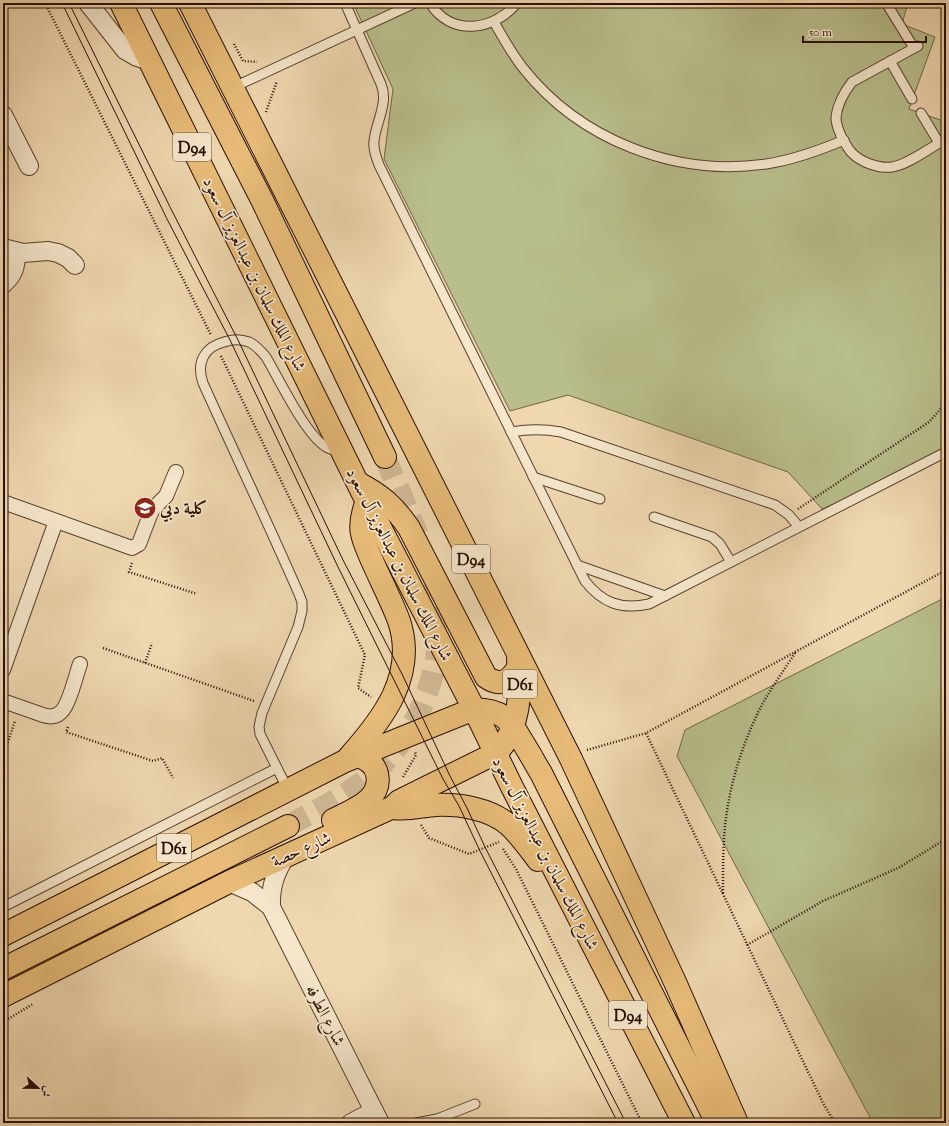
<svg xmlns="http://www.w3.org/2000/svg" width="949" height="1126" font-family="'Sorts Mill Goudy',Amiri,serif">
<style>
.green{fill:#b8bf8c;stroke:#706646}
.lines{fill:none;stroke-linecap:round;stroke-linejoin:round}
.primary-tunnel{stroke:#d1ba96;stroke-width:22;stroke-dasharray:22 11;stroke-linecap:butt}
.service-casing{stroke:#5a402c;stroke-width:11}
.pedestrian-casing{stroke:#5a402c;stroke-width:16}
.minor-casing{stroke:#5a402c;stroke-width:20}
.primary-casing{stroke:#290e00;stroke-width:24}
.path{stroke:#290e00;stroke-width:2.5;stroke-dasharray:1 2;stroke-linecap:butt}
.service{stroke:#f5e6cc;stroke-width:9}
.pedestrian{stroke:#f5e6cc;stroke-width:14}
.minor{stroke:#f5e6cc;stroke-width:18}
.primary{stroke:#e8bc78;stroke-width:22}
.tram{stroke:#290e00;stroke-width:1}
.labels{text-anchor:middle;stroke-width:3.5;stroke-linejoin:round;paint-order:stroke}
.shield{fill:#f5e6cc;stroke:#664f3d;stroke-width:1}
.shield-label{font-size:16px;font-weight:bold;fill:#290e00}
.street-label{font-size:17px;fill:#290e00;stroke:#f5e6cc}
.poi-label{font-size:17px;font-weight:bold;fill:#290e00;stroke:#f5e6cc;text-anchor:start}
</style>
<rect width="100%" height="100%" fill="#efd8b0"/>
<filter id="stains"><feTurbulence type="fractalNoise" baseFrequency=".005" numOctaves="4"/><feColorMatrix values="0 0 0 0 .2 0 0 0 0 .09 0 0 0 0 .02 0 0 0 .5 -.17"/></filter>
<radialGradient id="worn" r=".72"><stop offset=".6" stop-color="#630" stop-opacity="0"/><stop offset="1" stop-color="#630" stop-opacity=".3"/></radialGradient>
<g class="green">
<path d="M 353,3 L 908,3 L 902,24 L 935,37 L 909,109 L 946,122 L 946,455 L 822,509 L 788,472 L 568,395 L 510,411 L 384,159 L 393,89 Z"/>
<path d="M 946,597 L 946,1123 L 873,1123 L 677,756 L 685,730 Z"/>
</g>
<g class="lines">
<g class="primary-tunnel">
<path d="M 385,457 L 418,535"/>
<path d="M 288,826 C 314,811 343,798 366,779 C 424,733 451,653 434,580"/>
</g>
<g class="service-casing">
<g id="service">
<path d="M 345,3 L 381,84 C 389,103 376,121 374,141 C 373,149 376,157 379,165 L 585,581 C 602,603 621,610 649,604 L 946,452"/>
<path d="M 430,3 C 451,37 494,31 517,3"/>
<path d="M 888,6 L 914,48"/>
<path d="M 494,22 C 503,38 512,54 523,68 C 580,140 675,177 766,164 C 793,160 818,151 844,140"/>
<path d="M 918,46 L 852,82 C 844,92 837,106 836,118 C 836,125 839,130 841,136 C 844,141 847,147 851,152 C 860,162 879,169 892,167 C 908,165 931,147 946,139"/>
<path d="M 890,61 L 912,99"/>
<path d="M 234,87 L 415,3"/>
<path d="M 921,113 L 939,143"/>
<path d="M 511,432 C 529,429 544,429 561,432 L 775,505 L 789,515 L 799,527"/>
<path d="M 533,477 L 600,499"/>
<path d="M 654,517 L 712,537 L 720,544 L 731,562"/>
<path d="M 577,565 L 665,596"/>
<path d="M 288,790 L 260,734 L 259,727 L 262,713 L 298,627 L 302,611 L 302,602 L 299,594 C 268,523 235,454 203,383 C 196,363 204,347 224,342 C 232,339 241,339 249,342 C 256,345 261,351 266,357 C 279,379 305,434 326,447 C 330,449 334,450 338,452"/>
<path d="M 3,907 L 277,768"/>
<path d="M 416,1123 L 437,1119 L 475,1104"/>
</g>
</g>
<g class="pedestrian-casing">
<g id="pedestrian">
<path d="M 3,502 L 132,548 L 139,544 L 150,515 L 153,509 L 166,496 L 176,472"/>
<path d="M 3,670 L 56,521"/>
<path d="M 3,701 L 43,715 C 49,717 56,717 61,712 C 69,705 76,675 80,664"/>
</g>
</g>
<g class="minor-casing">
<g id="minor">
<path d="M 88,3 L 125,50 L 137,57 L 150,61"/>
<path d="M 3,115 L 29,166"/>
<path d="M 3,248 L 23,253 L 48,251 L 58,253 L 68,258 L 75,265"/>
<path d="M 3,284 C 14,275 16,266 16,252"/>
<path d="M 229,882 L 252,892 L 271,907 L 380,1123"/>
<path d="M 271,907 C 270,887 275,871 287,855"/>
<path d="M 351,1123 L 374,1111"/>
</g>
</g>
<g class="primary-casing">
<g id="primary">
<path d="M 121,3 L 363,494 L 474,709 L 512,787 L 684,1123"/>
<path d="M 161,3 L 262,200 L 385,457"/>
<path d="M 190,3 L 571,759 L 675,982 L 737,1123"/>
<path d="M 358,483 C 381,495 394,506 409,528 L 486,677 C 501,688 511,680 519,666"/>
<path d="M 349,757 C 383,719 417,675 399,621 C 392,602 382,583 374,565 C 362,538 356,529 367,501"/>
<path d="M 394,808 C 408,810 422,806 436,805 C 461,804 490,809 509,825 C 520,835 529,848 538,860"/>
<path d="M 333,820 C 352,810 383,800 377,774 C 375,764 367,759 358,756"/>
<path d="M 3,935 L 345,761 L 474,709 C 502,710 509,718 522,741 C 529,752 535,763 541,773 L 717,1123"/>
<path d="M 3,969 L 288,826"/>
<path d="M 3,996 L 229,882 L 393,807 L 399,801 L 496,753 C 501,748 506,742 509,735 C 519,716 522,682 518,660"/>
</g>
</g>
<g class="path">
<path d="M 45,3 L 211,335"/>
<path d="M 234,44 L 243,61 L 257,62"/>
<path d="M 266,112 L 277,81"/>
<path d="M 221,356 L 365,655 L 358,688 L 371,697"/>
<path d="M 798,509 L 929,422 L 946,403"/>
<path d="M 132,563 L 129,572 L 197,594"/>
<path d="M 103,648 L 254,701"/>
<path d="M 145,663 L 152,643"/>
<path d="M 68,727 L 66,732 L 153,761 L 162,758 L 173,778"/>
<path d="M 587,750 L 646,733"/>
<path d="M 3,757 L 15,721"/>
<path d="M 403,777 L 416,755 L 415,752"/>
<path d="M 421,825 L 429,838 L 469,854 L 499,842"/>
<path d="M 503,849 L 516,869 L 642,1123"/>
<path d="M 723,893 C 723,875 723,856 724,838 C 727,791 742,742 764,701 C 774,684 785,668 796,652"/>
<path d="M 747,945 L 823,901 L 898,868 L 946,839"/>
<path d="M 3,1022 L 33,1004"/>
<path d="M 835,1123 L 823,1103 L 646,733 L 946,570"/>
</g>
<use href="#service" class="service"/>
<use href="#pedestrian" class="pedestrian"/>
<use href="#minor" class="minor"/>
<use href="#primary" class="primary"/>
<g class="tram">
<path d="M 62,3 L 167,219 L 230,340 L 339,569 L 443,779 L 459,806 L 479,849 L 618,1123"/>
<path d="M 69,3 L 170,207 L 238,340 L 343,560 L 402,674 L 450,776 L 467,808 L 485,847 L 626,1123"/>
</g>
</g>
<defs>
<g id="school-disc" transform="scale(1.15)"><circle r="9.5" fill="#8f2418" stroke="#f5e6cc"/><path d="M0-5L7-2L0 1L-7-2ZM-4 1L0 2.5L4 1V4Q0 6-4 4Z" fill="#fff"/></g>
</defs>
<g fill-rule="evenodd">
<use href="#school-disc" x="145" y="508"/>
</g>
<g class="labels">
<g class="shield">
<rect x="173" y="133" width="38" height="28" rx="3"/>
<rect x="452" y="545" width="38" height="28" rx="3"/>
<rect x="503" y="670" width="34" height="28" rx="3"/>
<rect x="157" y="834" width="34" height="28" rx="3"/>
<rect x="609" y="1001" width="38" height="28" rx="3"/>
</g>
<g class="shield-label">
<text x="192" y="153">D94</text>
<text x="471" y="565">D94</text>
<text x="520" y="690">D61</text>
<text x="174" y="854">D61</text>
<text x="628" y="1021">D94</text>
</g>
<g class="street-label">
<text transform="translate(255 274) rotate(64)" y="6">شارع الملك سلمان بن عبدالعزيز آل سعود</text>
<text transform="translate(400 564) rotate(63)" y="6">شارع الملك سلمان بن عبدالعزيز آل سعود</text>
<text transform="translate(301 849) rotate(-24)" y="6">شارع حصة</text>
<text transform="translate(546 853) rotate(63)" y="6">شارع الملك سلمان بن عبدالعزيز آل سعود</text>
<text transform="translate(326 1015) rotate(63)" y="6">شارع الطرفه</text>
</g>
<g class="poi-label">
<text x="160" y="514">كلية دبي</text>
</g>
</g>
<rect width="949" height="1126" fill="none" stroke="#efd8b0" stroke-width="16"/>
<rect x="4" y="4" width="941" height="1118" fill="none" stroke="#290e00" stroke-width="2"/>
<rect x="8" y="8" width="933" height="1110" fill="none" stroke="#290e00"/>
<g transform="translate(38 1088) rotate(112)" stroke="#f5e6cc" stroke-width="3" paint-order="stroke">
<path d="M0-3L7 15L0 10L-7 15Z" fill="#290e00"/>
<text y="-6" font-size="11" font-weight="bold" text-anchor="middle" fill="#290e00">ش</text>
</g>
<path d="M803 36v6h123v-6" fill="none" stroke="#290e00" stroke-width="2"/>
<text x="809" y="36" font-size="12" fill="#290e00" stroke="#f5e6cc" stroke-width="3" paint-order="stroke">50 m</text>
<rect width="100%" height="100%" filter="url(#stains)"/>
<rect width="100%" height="100%" fill="url(#worn)"/>
</svg>
